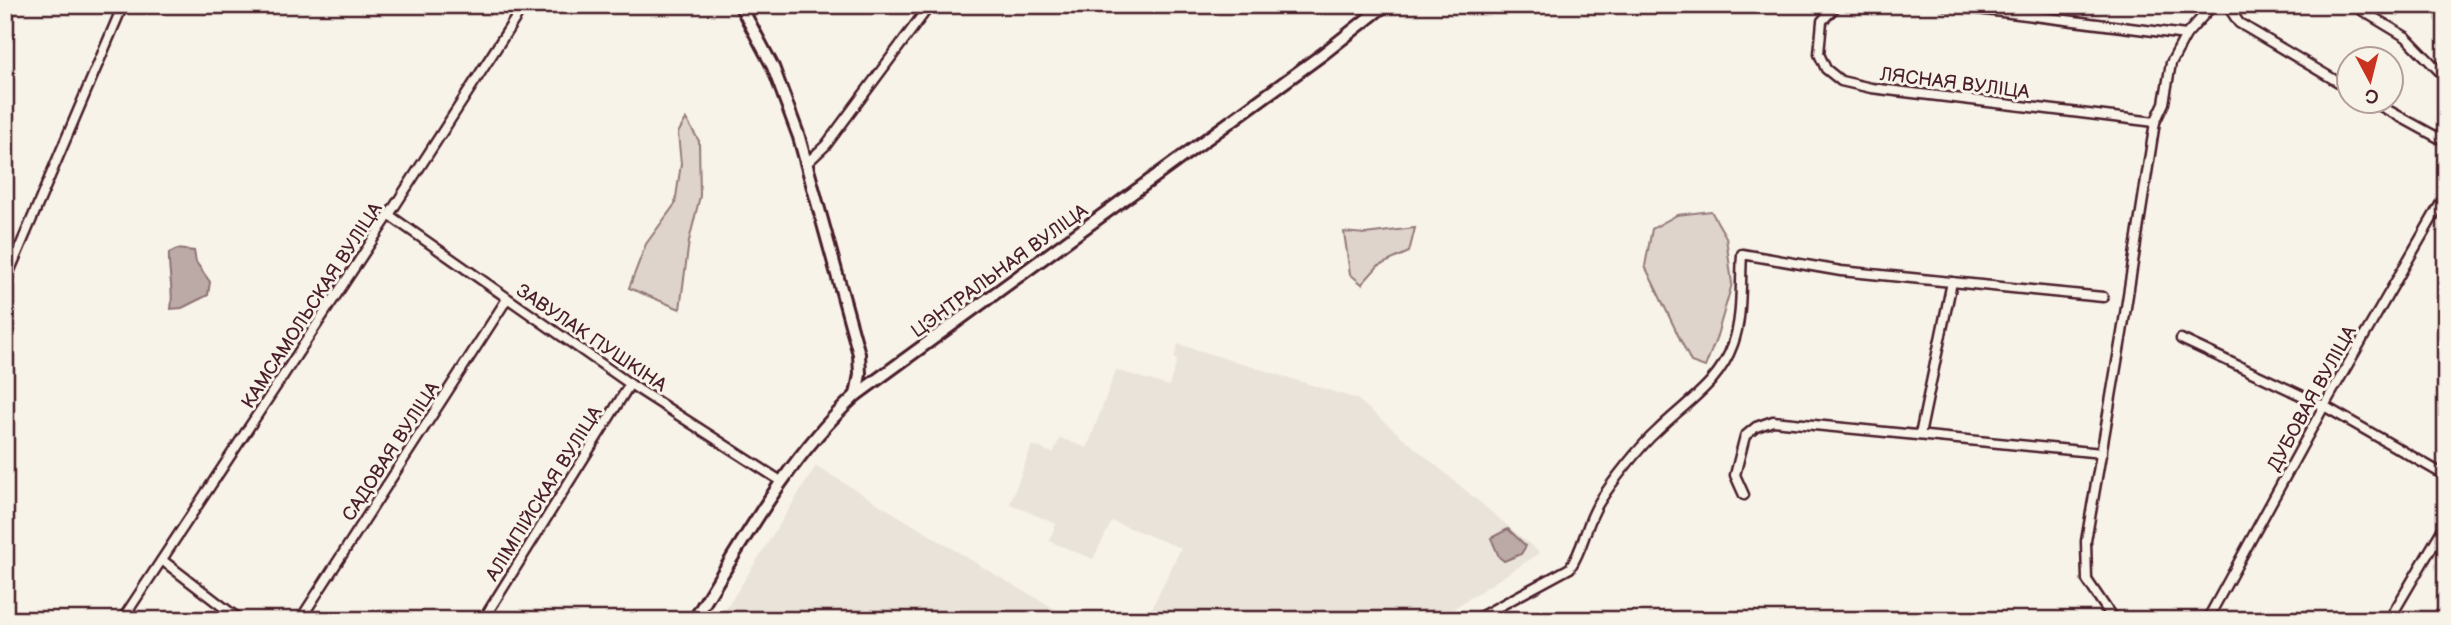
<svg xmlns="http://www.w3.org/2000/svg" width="2451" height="625" font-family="'Balsamiq Sans',sans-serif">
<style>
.built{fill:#eae3da}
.green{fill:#ded4cc;stroke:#947a7c;stroke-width:2}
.water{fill:#bcaaa7;stroke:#8e7275;stroke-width:2}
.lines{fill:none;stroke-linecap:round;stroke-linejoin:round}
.street-casing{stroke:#4a1f2b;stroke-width:13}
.secondary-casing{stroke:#4a1f2b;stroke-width:16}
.street{stroke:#f7f3e8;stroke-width:8}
.secondary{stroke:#f7f3e8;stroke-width:10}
.labels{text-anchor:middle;stroke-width:6;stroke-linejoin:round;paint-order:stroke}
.street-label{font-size:19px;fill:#4a1f2b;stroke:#f7f3e8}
</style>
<rect width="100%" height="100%" fill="#f7f3e8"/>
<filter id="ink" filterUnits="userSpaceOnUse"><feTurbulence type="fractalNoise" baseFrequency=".0143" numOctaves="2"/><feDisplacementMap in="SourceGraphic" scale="14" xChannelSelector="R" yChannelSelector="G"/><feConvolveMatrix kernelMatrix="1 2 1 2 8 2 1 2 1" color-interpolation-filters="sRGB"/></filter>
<g filter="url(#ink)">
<g class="built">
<path d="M 1178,344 L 1357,399 L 1540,553 L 1436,620 L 1146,620 L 1181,548 L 1112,521 L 1093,559 L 1049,541 L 1056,524 L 1010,504 L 1032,445 L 1053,453 L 1060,438 L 1087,448 L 1116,370 L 1169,386 L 1177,360 L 1174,359 Z"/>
<path d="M 816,466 L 999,577 L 1075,620 L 732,620 L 723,614 Z"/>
</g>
<g class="green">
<path d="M 686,119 L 699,141 L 700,196 L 689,241 L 680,309 L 629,288 L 646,244 L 675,204 L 681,164 L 678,133 Z"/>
<path d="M 1711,211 L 1726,237 L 1732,284 L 1716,339 L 1705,367 L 1691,362 L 1645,266 L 1652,229 L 1677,215 Z"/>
<path d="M 1415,228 L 1409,252 L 1378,266 L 1362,284 L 1350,274 L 1344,232 L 1365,234 Z"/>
</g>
<g class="water">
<path d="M 177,249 L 194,251 L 196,262 L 210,282 L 208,295 L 182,308 L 171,309 C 174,290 168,273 169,253 Z"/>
<path d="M 1508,529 L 1526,546 L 1521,554 L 1504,561 L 1499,557 L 1491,538 Z"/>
</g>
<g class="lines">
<g class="street-casing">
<g id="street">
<path d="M 1837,5 L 1822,21 L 1819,54 L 1826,69 L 1841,81 L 1871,88 L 2155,122"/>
<path d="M 1945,5 L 2186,35"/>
<path d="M 2227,5 L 2239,23 L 2350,89"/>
<path d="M 2353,5 L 2406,37 L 2446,78"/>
<path d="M 2373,102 L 2446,142"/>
<path d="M 807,163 L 826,145 L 930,5"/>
<path d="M 389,215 L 630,384 L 781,481"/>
<path d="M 5,282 L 123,5"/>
<path d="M 2181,339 L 2324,406 L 2446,476"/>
<path d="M 1920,435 L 1952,282"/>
<path d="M 1744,495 L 1735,475 L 1745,436 L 1756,427 L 1773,421 L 2102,453"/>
<path d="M 162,560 L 240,620"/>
<path d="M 122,620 L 389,215 L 524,5"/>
<path d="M 300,620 L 507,299"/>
<path d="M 483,620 L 630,384"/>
<path d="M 1474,620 L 1570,568 C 1584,548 1586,522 1600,501 C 1612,482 1640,446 1657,431 C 1685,403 1719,384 1733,344 C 1743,317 1740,283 1742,254 L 1841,271 L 2103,297"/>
<path d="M 2114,620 L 2087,580 L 2086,541 L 2122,333 L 2155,122 L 2164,103 L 2171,63 L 2186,35 L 2213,5"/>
<path d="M 2207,620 L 2324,406 L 2446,194"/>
<path d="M 2389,620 L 2446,523"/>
</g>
</g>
<g class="secondary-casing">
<g id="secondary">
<path d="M 740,5 L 773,67 L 799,137 L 859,354 L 860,374 L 856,395"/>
<path d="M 694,620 C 743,541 788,458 856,395 L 1323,54 L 1385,5"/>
</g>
</g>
<use href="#street" class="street"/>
<use href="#secondary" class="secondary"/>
</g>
</g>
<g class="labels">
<g class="street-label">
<text transform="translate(1955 82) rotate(7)" y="7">ЛЯСНАЯ ВУЛІЦА</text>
<text transform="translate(999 270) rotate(-36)" y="7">ЦЭНТРАЛЬНАЯ ВУЛІЦА</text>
<text transform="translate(311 305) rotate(-57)" y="7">КАМСАМОЛЬСКАЯ ВУЛІЦА</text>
<text transform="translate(592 337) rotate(34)" y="7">ЗАВУЛАК ПУШКІНА</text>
<text transform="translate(2311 398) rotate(-61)" y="7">ДУБОВАЯ ВУЛІЦА</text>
<text transform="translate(390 451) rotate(-57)" y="7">САДОВАЯ ВУЛІЦА</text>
<text transform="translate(543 493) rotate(-58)" y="7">АЛІМПІЙСКАЯ ВУЛІЦА</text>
</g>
</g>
<rect width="2451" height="625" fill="none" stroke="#f7f3e8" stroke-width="28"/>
<rect x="14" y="14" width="2423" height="597" fill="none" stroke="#4a1f2b" stroke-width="2.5" filter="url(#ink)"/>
<g transform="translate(2370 80) rotate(173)"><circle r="33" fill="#f7f3e8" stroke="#b29e9c" stroke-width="2"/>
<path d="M0-5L12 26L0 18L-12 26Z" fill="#c8321e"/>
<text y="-10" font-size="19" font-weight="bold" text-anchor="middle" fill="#4a1f2b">С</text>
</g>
</svg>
